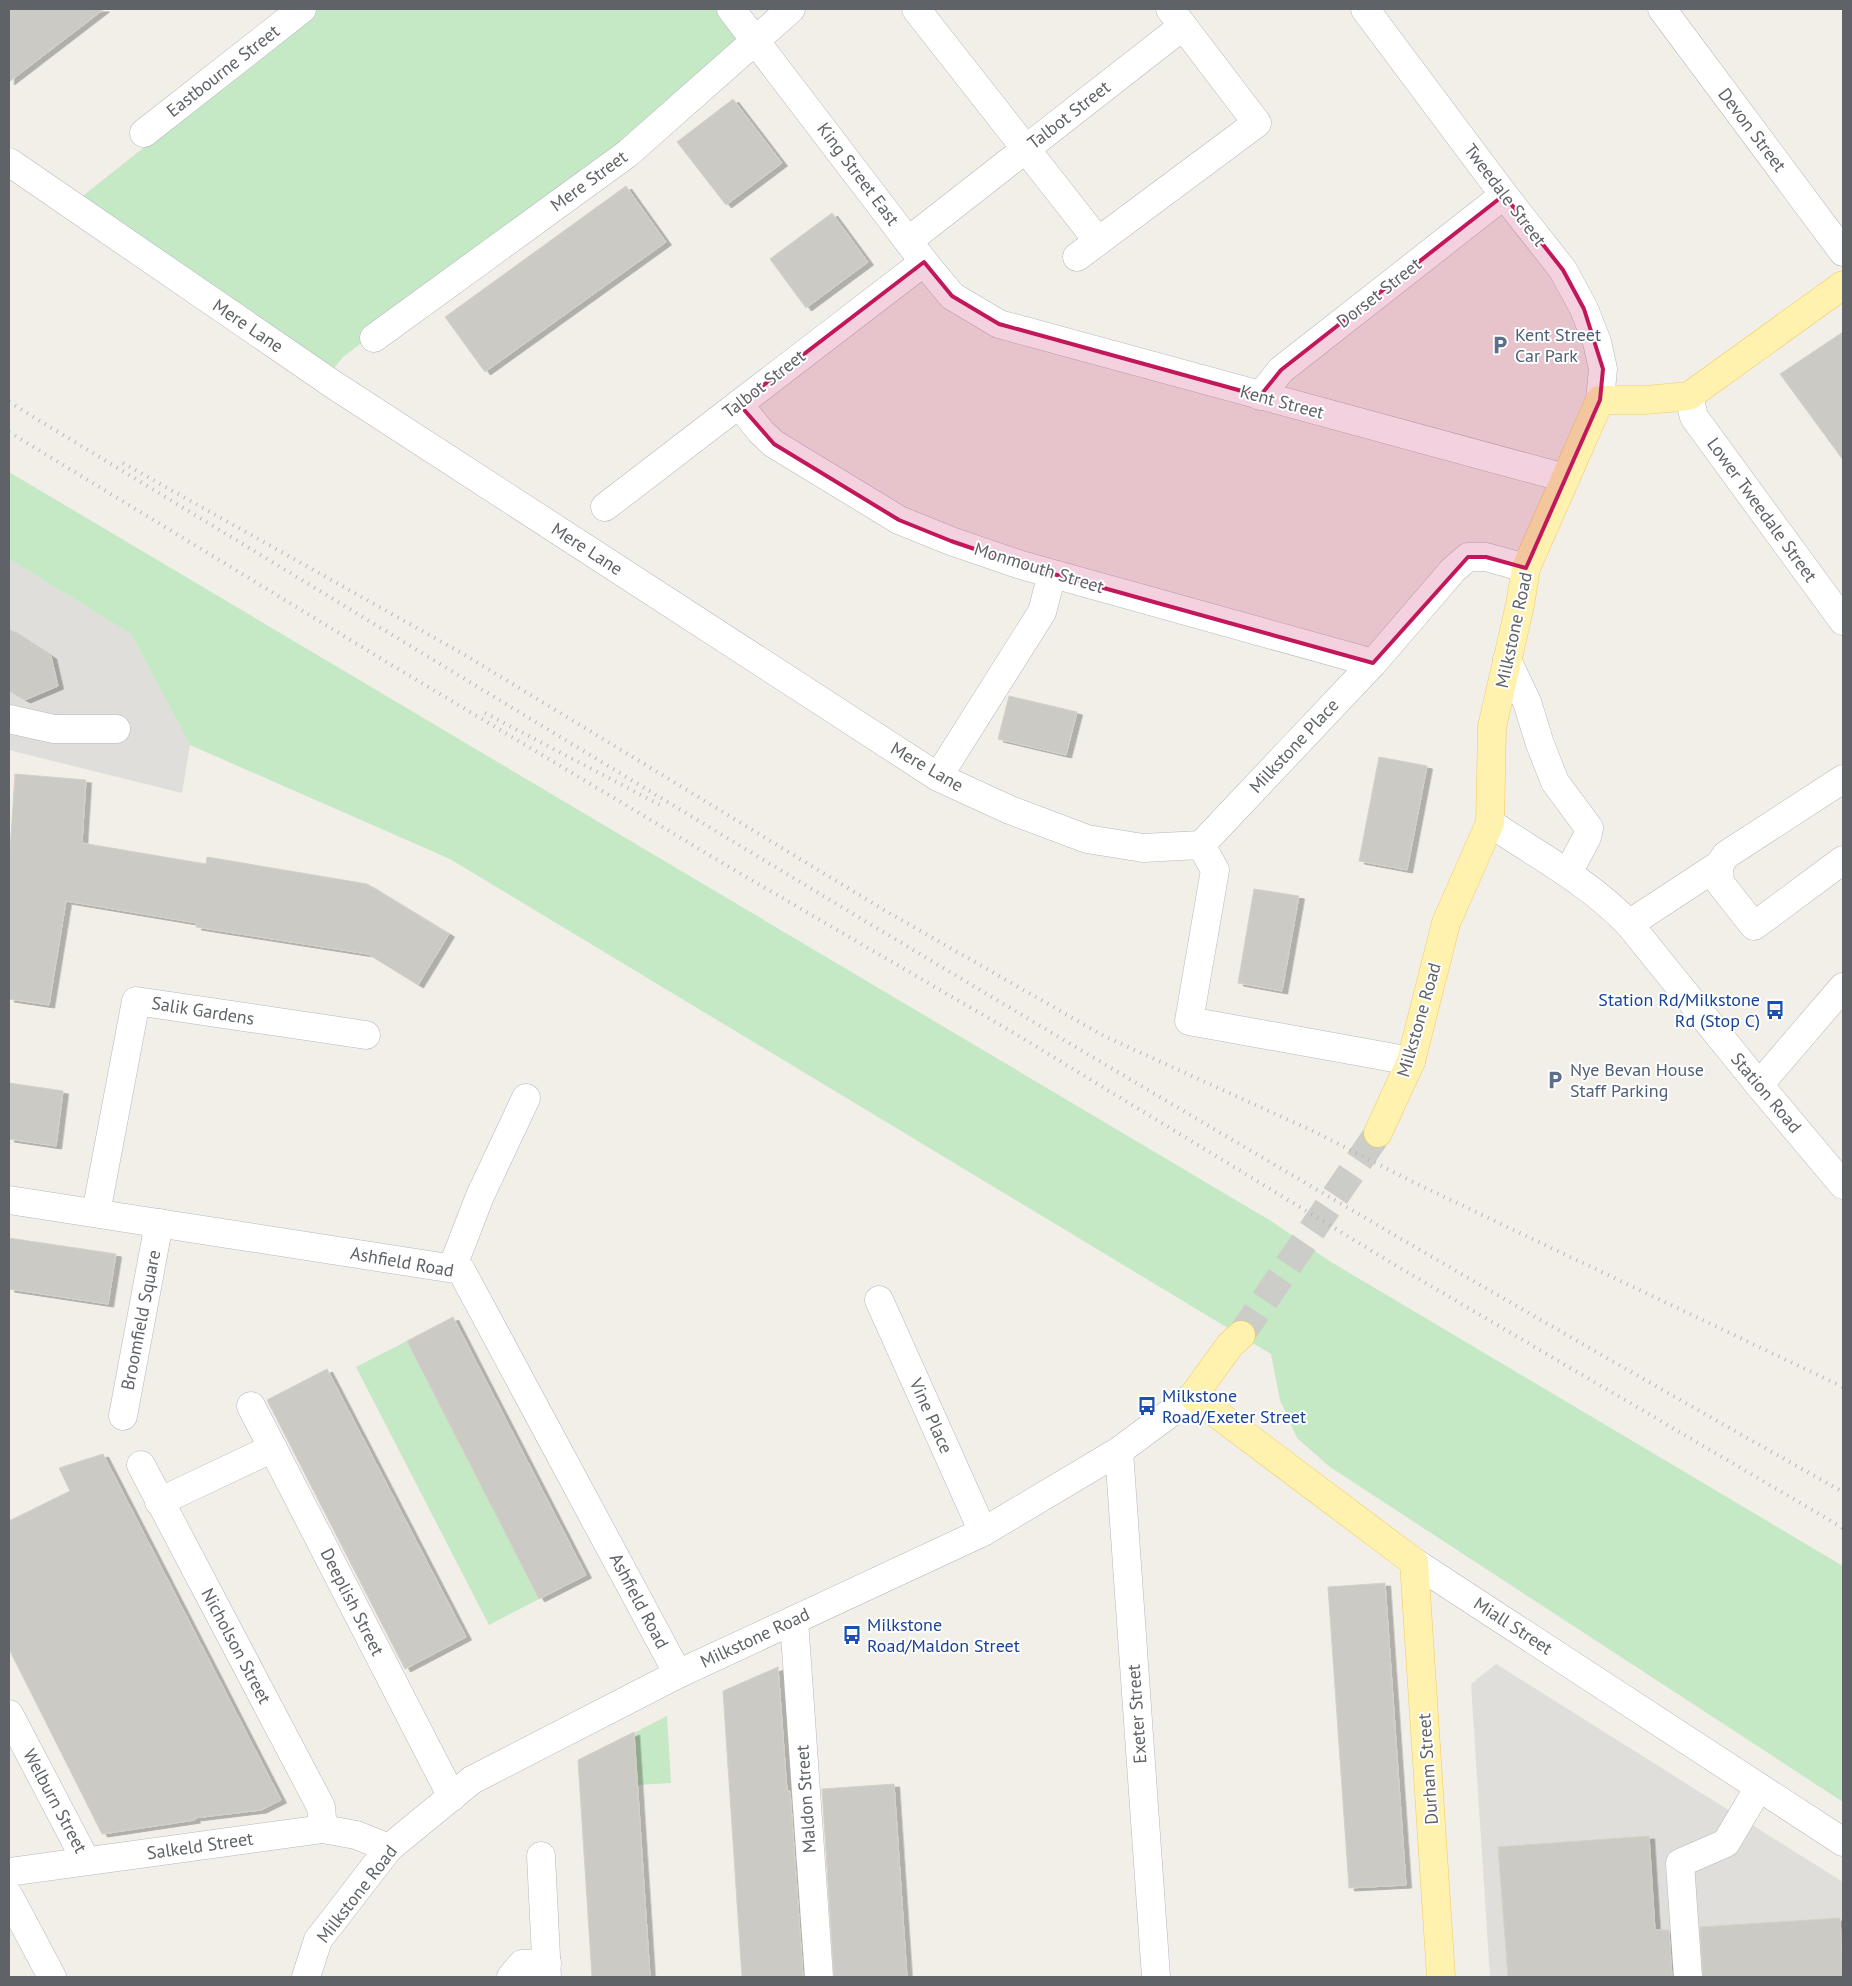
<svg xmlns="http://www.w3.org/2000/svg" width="1852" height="1986" font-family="'PT Sans',sans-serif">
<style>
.industrial{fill:#e0deda}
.green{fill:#c5e8c5}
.building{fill:#cccac5;stroke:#d6d1c6;filter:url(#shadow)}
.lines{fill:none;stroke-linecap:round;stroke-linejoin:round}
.major-tunnel{stroke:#ccccc8;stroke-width:28;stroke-dasharray:28 14;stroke-linecap:butt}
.minor-casing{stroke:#b5b8bc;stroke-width:29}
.major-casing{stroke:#f2c960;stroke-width:29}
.minor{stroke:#fff;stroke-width:28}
.major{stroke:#fff2af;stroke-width:28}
.rail{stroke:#b6b7b8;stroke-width:4;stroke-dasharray:1 6;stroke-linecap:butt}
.marked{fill:#c2185b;fill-opacity:0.2;stroke:#c2185b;stroke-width:4;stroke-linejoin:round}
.labels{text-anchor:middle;stroke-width:4;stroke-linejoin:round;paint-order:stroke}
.street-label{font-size:18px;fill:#5f6368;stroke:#fff}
.service-label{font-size:18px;fill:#4e5e75;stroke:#fff;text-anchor:start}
.transit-label{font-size:18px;fill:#164399;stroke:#fff;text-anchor:start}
</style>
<defs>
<filter id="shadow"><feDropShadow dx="5.5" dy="3" stdDeviation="0" flood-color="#0004"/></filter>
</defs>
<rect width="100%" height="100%" fill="#f1efe8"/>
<g class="industrial">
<path d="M 9,559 L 131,634 L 190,745 L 182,793 L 9,750 Z"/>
<path d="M 1496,1664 L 1843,1882 L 1843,1977 L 1490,1977 L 1471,1684 Z"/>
</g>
<g class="green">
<path d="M 318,9 L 722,9 L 744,37 L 612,153 L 343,357 L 330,373 L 74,203 Z"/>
<path d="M 9,472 L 1271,1221 L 1331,1262 L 1843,1566 L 1843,1802 L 1330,1467 L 1297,1438 L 1280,1400 L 1271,1354 L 450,859 L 190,745 L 131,634 L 9,559 Z"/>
<path d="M 407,1341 L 539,1599 L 489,1625 L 356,1367 Z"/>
<path d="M 667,1716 L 671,1783 L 636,1785 L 634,1733 Z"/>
</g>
<g class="building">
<path d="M 9,9 L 104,9 L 9,82 Z"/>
<path d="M 733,99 L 782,163 L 726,205 L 677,142 Z"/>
<path d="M 626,186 L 666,242 L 485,372 L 445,317 Z"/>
<path d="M 832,213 L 868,262 L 806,308 L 770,259 Z"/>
<path d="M 1843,332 L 1843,460 L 1780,374 Z"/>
<path d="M 9,629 L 51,656 L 58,686 L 25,700 L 9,691 Z"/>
<path d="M 1009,696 L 1077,712 L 1066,755 L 998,739 Z"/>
<path d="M 1379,757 L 1427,766 L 1407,870 L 1359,861 Z"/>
<path d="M 15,774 L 86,780 L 82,843 L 206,864 L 207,857 L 367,884 L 449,934 L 418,985 L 368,954 L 196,927 L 197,923 L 66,901 L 49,1005 L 9,999 L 9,866 Z"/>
<path d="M 1254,889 L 1299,896 L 1282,991 L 1238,983 Z"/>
<path d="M 9,1083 L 63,1091 L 56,1146 L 9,1139 Z"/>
<path d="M 9,1238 L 116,1254 L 108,1304 L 9,1289 Z"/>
<path d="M 453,1317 L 586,1575 L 539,1599 L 407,1341 Z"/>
<path d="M 327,1369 L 466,1637 L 405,1669 L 267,1400 Z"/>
<path d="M 103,1454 L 281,1800 L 261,1810 L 194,1818 L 195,1820 L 102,1834 L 9,1649 L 9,1521 L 70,1491 L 59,1468 Z"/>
<path d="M 1385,1583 L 1406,1885 L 1349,1888 L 1328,1587 Z"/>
<path d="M 778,1667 L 787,1791 L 790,1791 L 803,1977 L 742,1977 L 723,1691 Z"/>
<path d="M 634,1732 L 650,1977 L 592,1977 L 578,1760 Z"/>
<path d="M 894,1784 L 907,1977 L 834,1977 L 822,1789 Z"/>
<path d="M 1649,1836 L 1655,1930 L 1669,1930 L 1672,1977 L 1508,1977 L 1498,1847 Z"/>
<path d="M 1840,1918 L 1843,1977 L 1703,1977 L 1700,1927 Z"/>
</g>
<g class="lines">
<path class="major-tunnel" d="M 1241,1335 L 1378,1133"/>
<g class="minor-casing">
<g id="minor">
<path d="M 731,9 L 924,262 L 952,296 L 999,324 L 1565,478"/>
<path d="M 916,9 L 1098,241"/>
<path d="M 1365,9 L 1504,195 L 1563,270 L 1584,309 L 1597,342 L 1603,369 L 1600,400"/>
<path d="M 1662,9 L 1843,252"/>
<path d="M 144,133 L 302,9"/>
<path d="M 9,162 L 334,385 L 938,777 L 1010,810 L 1087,839 L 1143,848 L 1201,845"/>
<path d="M 908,241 L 1183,26"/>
<path d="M 1077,257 L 1257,123 L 1170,9"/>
<path d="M 374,338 L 627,154 L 791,9"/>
<path d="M 1260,396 L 1281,370 L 1504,195"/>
<path d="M 1689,396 L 1694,417 L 1843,621"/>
<path d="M 739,404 L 761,432 L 774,444 L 899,520 L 951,541 L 1021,565 L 1373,663"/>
<path d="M 605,507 L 924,262"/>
<path d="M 1507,660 L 1527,702 L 1540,744 L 1555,782 L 1589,828 L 1587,837 L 1568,873"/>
<path d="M 9,719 L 54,729 L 116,729"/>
<path d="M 938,777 L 1042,612 L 1052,574"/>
<path d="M 1490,823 C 1537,855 1589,882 1629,924 L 1759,1085 L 1843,1185"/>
<path d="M 1201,845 L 1373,663 L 1453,570 L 1468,557 L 1486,557 L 1526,568"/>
<path d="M 1201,845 L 1215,870 L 1189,1021 L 1411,1061"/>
<path d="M 1719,865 L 1720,883 L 1754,926 L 1843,860"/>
<path d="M 1629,924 L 1719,865 L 1726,855 L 1843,779"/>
<path d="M 1759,1085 L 1843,987"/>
<path d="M 9,1200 L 461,1270 L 678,1674"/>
<path d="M 96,1213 L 136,1001 L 366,1035"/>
<path d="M 452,1268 L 480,1196 L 526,1098"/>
<path d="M 879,1300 L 983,1532"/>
<path d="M 251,1406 L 452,1797"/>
<path d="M 123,1416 L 159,1223"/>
<path d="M 1119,1451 L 1156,1977"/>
<path d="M 141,1465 L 321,1807 L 323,1829"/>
<path d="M 159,1502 L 273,1448"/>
<path d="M 1414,1562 L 1843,1842"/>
<path d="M 794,1620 L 819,1977"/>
<path d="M 9,1714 L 86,1861"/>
<path d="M 541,1856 L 547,1977"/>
<path d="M 9,1872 L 323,1829 L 356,1835 L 389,1848"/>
<path d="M 9,1896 L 52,1977"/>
<path d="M 306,1977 L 318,1940 L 389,1848 L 472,1780 L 678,1674 L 983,1532 L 1119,1451 L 1193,1396"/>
<path d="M 511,1977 L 522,1964 L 547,1963"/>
<path d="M 1688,1977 L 1680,1863 L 1726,1843 L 1759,1787"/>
</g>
</g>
<g class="major-casing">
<g id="major">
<path d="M 1378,1133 L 1411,1061 L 1446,923 L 1490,823 L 1492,727 L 1520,605 L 1526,568 L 1600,400 L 1646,400 L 1689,396 L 1843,285"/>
<path d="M 1241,1335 L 1230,1345 L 1193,1396 L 1414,1562 L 1441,1977"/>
</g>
</g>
<use href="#minor" class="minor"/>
<use href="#major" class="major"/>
<g class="rail">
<path d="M 9,402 C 617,771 1223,1144 1843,1492"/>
<path d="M 9,432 L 385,661 L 736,871 L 1014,1033 L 1390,1262 L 1843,1528"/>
<path d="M 123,463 L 465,655 L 884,910 L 1104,1036 L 1315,1132 L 1411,1181 L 1843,1387"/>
<path d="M 485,713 L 662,806"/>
</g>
</g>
<path class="marked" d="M 1504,195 L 1563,270 L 1584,309 L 1603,369 L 1600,400 L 1526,568 L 1486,557 L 1468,557 L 1373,663 L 1021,565 L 951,541 L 899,520 L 774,444 L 739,404 L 924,262 L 952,296 L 999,324 L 1260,396 L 1281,370 Z"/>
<defs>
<g id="parking-bare" transform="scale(1.5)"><path d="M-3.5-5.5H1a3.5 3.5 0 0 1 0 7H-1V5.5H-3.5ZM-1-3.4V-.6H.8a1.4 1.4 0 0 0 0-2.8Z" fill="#5c6f8a" stroke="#fff" stroke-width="2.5" paint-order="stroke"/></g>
<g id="bus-bare" transform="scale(1.5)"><path d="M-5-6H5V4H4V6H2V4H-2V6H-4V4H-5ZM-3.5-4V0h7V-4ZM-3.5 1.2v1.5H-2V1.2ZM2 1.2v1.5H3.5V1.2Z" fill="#1a4fb4" stroke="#fff" stroke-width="2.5" paint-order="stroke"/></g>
</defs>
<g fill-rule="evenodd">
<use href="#parking-bare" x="1500" y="345"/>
<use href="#bus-bare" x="1775" y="1010"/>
<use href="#parking-bare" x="1555" y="1080"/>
<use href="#bus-bare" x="1147" y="1406"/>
<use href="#bus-bare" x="852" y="1635"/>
</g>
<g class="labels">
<g class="street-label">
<text transform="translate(223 71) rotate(-38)" y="6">Eastbourne Street</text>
<text transform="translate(1069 115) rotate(-38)" y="6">Talbot Street</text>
<text transform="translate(1752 130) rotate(53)" y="6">Devon Street</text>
<text transform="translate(858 174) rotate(53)" y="6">King Street East</text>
<text transform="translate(589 181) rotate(-36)" y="6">Mere Street</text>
<text transform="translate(1505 195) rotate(53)" y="6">Tweedale Street</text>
<text transform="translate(1379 293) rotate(-38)" y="6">Dorset Street</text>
<text transform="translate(248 326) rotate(34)" y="6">Mere Lane</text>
<text transform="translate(764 384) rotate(-38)" y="6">Talbot Street</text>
<text transform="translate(1282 402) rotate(15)" y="6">Kent Street</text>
<text transform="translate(1762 510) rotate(54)" y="6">Lower Tweedale Street</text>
<text transform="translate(587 549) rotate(33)" y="6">Mere Lane</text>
<text transform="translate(1039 568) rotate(17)" y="6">Monmouth Street</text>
<text transform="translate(1514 630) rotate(-78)" y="6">Milkstone Road</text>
<text transform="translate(1294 746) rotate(-47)" y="6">Milkstone Place</text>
<text transform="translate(927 767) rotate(30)" y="6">Mere Lane</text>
<text transform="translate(203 1011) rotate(9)" y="6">Salik Gardens</text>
<text transform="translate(1419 1020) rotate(-74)" y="6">Milkstone Road</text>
<text transform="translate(1766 1093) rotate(50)" y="6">Station Road</text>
<text transform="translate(402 1262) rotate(10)" y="6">Ashfield Road</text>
<text transform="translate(141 1320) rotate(-79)" y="6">Broomfield Square</text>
<text transform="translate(931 1416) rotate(66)" y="6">Vine Place</text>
<text transform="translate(639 1601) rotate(62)" y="6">Ashfield Road</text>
<text transform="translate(352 1602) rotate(63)" y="6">Deeplish Street</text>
<text transform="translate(1513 1626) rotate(33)" y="6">Miall Street</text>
<text transform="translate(755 1638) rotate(-25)" y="6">Milkstone Road</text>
<text transform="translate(236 1646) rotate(62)" y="6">Nicholson Street</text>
<text transform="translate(1137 1714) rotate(-94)" y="6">Exeter Street</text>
<text transform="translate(1428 1769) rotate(-94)" y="6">Durham Street</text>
<text transform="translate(806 1799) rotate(-94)" y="6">Maldon Street</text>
<text transform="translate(55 1801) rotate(62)" y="6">Welburn Street</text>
<text transform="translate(200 1846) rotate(-8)" y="6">Salkeld Street</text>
<text transform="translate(357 1894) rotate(-52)" y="6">Milkstone Road</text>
</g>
<g class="service-label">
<text x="1515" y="341">Kent Street<tspan x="1515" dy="21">Car Park</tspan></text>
<text x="1570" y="1076">Nye Bevan House<tspan x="1570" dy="21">Staff Parking</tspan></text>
</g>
<g class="transit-label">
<text x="1760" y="1006" text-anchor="end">Station Rd/Milkstone<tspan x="1760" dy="21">Rd (Stop C)</tspan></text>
<text x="1162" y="1402">Milkstone<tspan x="1162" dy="21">Road/Exeter Street</tspan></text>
<text x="867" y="1631">Milkstone<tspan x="867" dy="21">Road/Maldon Street</tspan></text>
</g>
</g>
<rect width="1852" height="1986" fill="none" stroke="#5f6368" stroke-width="20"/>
</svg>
